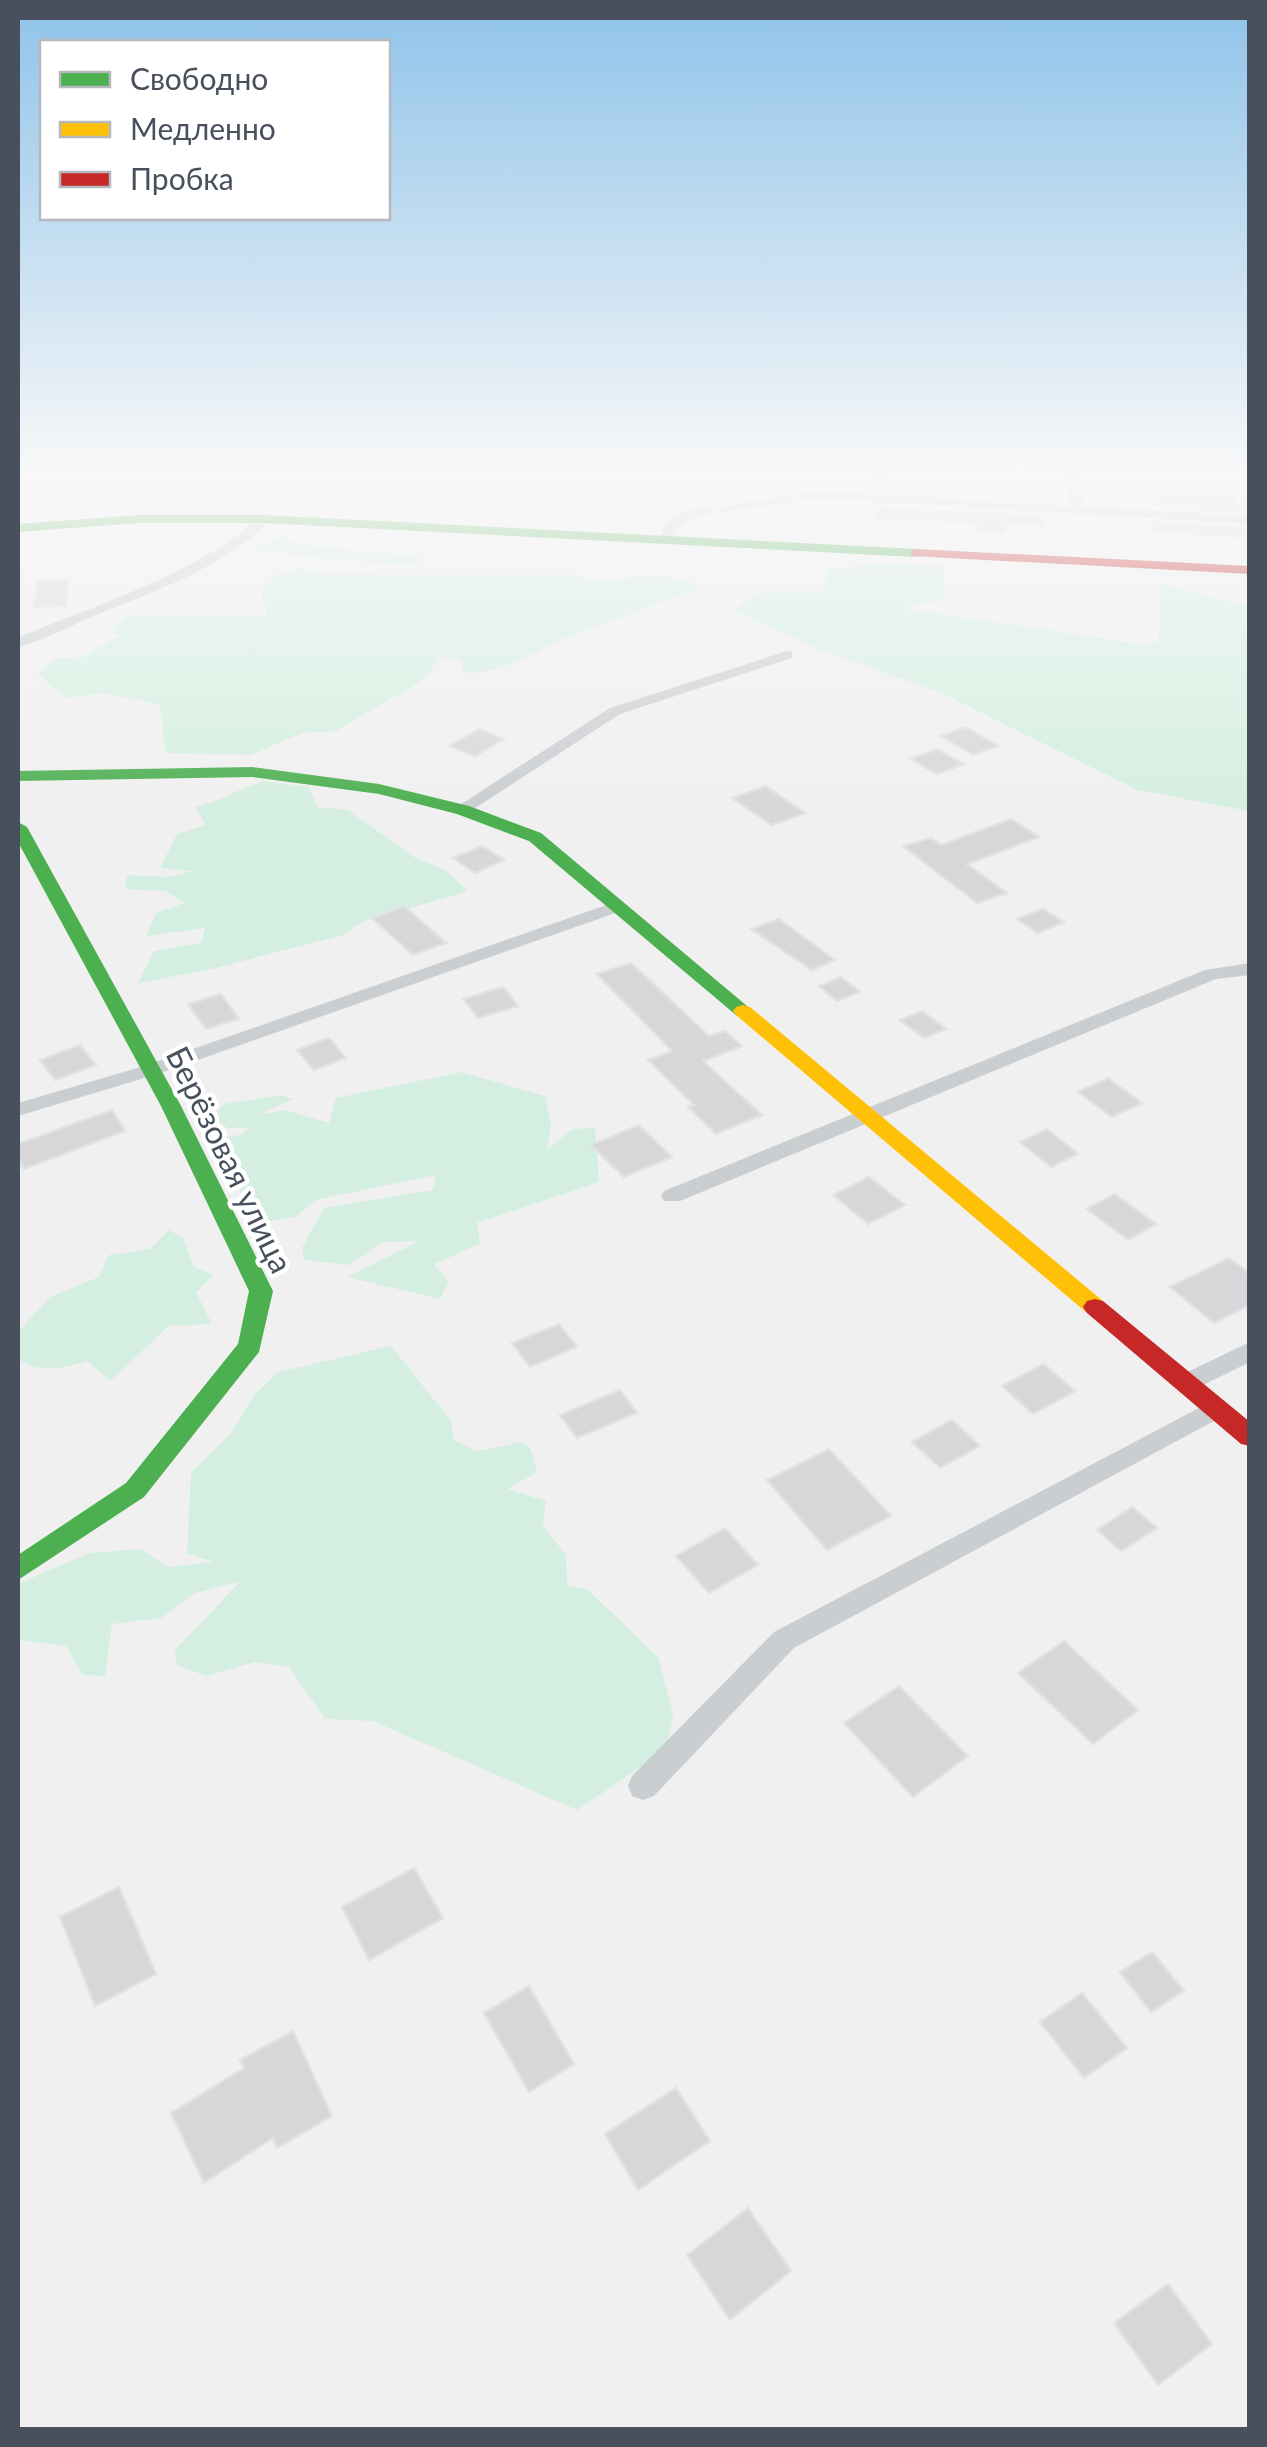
<svg xmlns="http://www.w3.org/2000/svg" width="1267" height="2447" font-family="Lato,sans-serif">
<style>
.green{fill:#d4efe1}
.building{fill:#d7d7d9;stroke:#e1e2e3;stroke-width:2.5}
.lines{fill:none;stroke-linecap:round;stroke-linejoin:round}
.street{fill:#cbced1;fill-rule:evenodd}
.fast{fill:#4caf50;fill-rule:evenodd}
.slow{fill:#ffc107;fill-rule:evenodd}
.jam{fill:#c62828;fill-rule:evenodd}
.labels{text-anchor:middle;stroke-width:9;stroke-linejoin:round;paint-order:stroke}
.street-label{font-size:32px;fill:#47505c;stroke:#fff}
</style>
<rect width="100%" height="100%" fill="#f0f0f0"/>
<g class="green">
<path d="M 353,470 L 762,470 L 756,473 L 773,482 L 772,494 L 661,503 L 536,506 L 368,501 L 360,475 Z"/>
<path d="M 281,538 L 316,547 L 424,556 L 417,559 L 424,564 L 412,566 L 253,551 L 254,547 Z"/>
<path d="M 879,564 L 944,566 L 944,599 L 904,608 L 1143,645 L 1159,640 L 1160,584 L 1249,606 L 1249,811 L 1138,790 L 941,693 L 822,650 L 733,610 L 759,593 L 825,592 L 826,569 Z"/>
<path d="M 302,567 L 309,574 L 574,575 C 617,591 649,561 699,587 C 660,604 622,618 582,632 C 536,647 515,672 464,673 L 462,661 L 439,656 L 426,678 L 336,731 L 302,733 L 251,755 L 166,753 L 160,705 L 104,693 L 66,698 L 38,674 L 56,658 L 79,659 L 120,636 L 112,628 L 128,615 L 267,615 L 261,595 L 273,576 Z"/>
<path d="M 264,781 L 309,787 L 317,807 L 348,810 L 414,857 L 447,871 L 468,891 L 362,922 L 343,935 L 212,969 L 138,983 L 154,951 L 201,943 L 205,928 L 146,936 L 156,913 L 184,903 L 166,891 L 125,889 L 127,875 L 167,877 L 193,871 L 160,868 L 177,834 L 206,825 L 195,807 C 221,801 239,788 264,781 Z"/>
<path d="M 461,1072 L 545,1096 L 551,1124 L 547,1150 L 572,1129 L 595,1128 L 599,1182 L 477,1223 L 480,1244 L 434,1264 L 448,1282 L 440,1299 L 347,1277 L 419,1241 L 382,1242 L 350,1265 L 304,1260 L 302,1248 L 324,1208 L 433,1190 L 436,1175 L 316,1200 L 295,1217 L 264,1222 L 209,1148 L 214,1137 L 242,1135 L 249,1128 L 227,1128 L 213,1117 L 224,1104 L 280,1095 L 293,1099 L 258,1115 L 285,1110 L 329,1123 L 336,1098 Z"/>
<path d="M 169,1230 L 183,1238 L 194,1267 L 214,1275 L 196,1292 L 212,1324 L 168,1326 L 111,1381 L 87,1361 C 65,1368 36,1375 18,1358 L 18,1332 L 50,1297 L 99,1277 L 109,1255 L 150,1249 Z"/>
<path d="M 391,1346 L 451,1421 L 454,1440 L 477,1451 L 522,1442 L 531,1450 L 537,1472 L 508,1489 L 546,1501 L 543,1525 L 566,1555 L 567,1585 L 587,1589 L 658,1657 L 673,1713 L 667,1749 L 577,1810 L 373,1721 L 325,1719 L 289,1667 L 255,1662 L 206,1676 L 177,1665 L 175,1650 L 241,1581 L 195,1593 L 161,1618 L 112,1624 L 105,1677 L 82,1674 L 66,1646 L 18,1640 L 18,1584 L 89,1553 L 142,1549 L 167,1567 L 215,1562 L 187,1554 L 191,1472 L 230,1435 L 254,1395 L 278,1372 Z"/>
</g>
<g class="building">
<path d="M 874,477 L 1021,488 L 1021,482 L 1044,483 L 1044,501 L 874,490 Z"/>
<path d="M 1152,486 L 1235,495 L 1239,512 L 1153,506 Z"/>
<path d="M 875,506 L 1044,516 L 1044,526 L 1010,524 L 1003,533 L 976,532 L 976,523 L 875,519 Z"/>
<path d="M 1154,522 L 1242,527 L 1244,538 L 1154,531 Z"/>
<path d="M 69,579 L 66,606 L 33,608 L 38,581 Z"/>
<path d="M 966,727 L 999,746 L 973,755 L 941,736 Z"/>
<path d="M 479,729 L 504,739 L 475,756 L 449,746 Z"/>
<path d="M 937,749 L 964,764 L 937,774 L 911,759 Z"/>
<path d="M 766,786 L 805,813 L 772,825 L 732,798 Z"/>
<path d="M 1011,819 L 1039,837 L 967,864 L 1007,893 L 977,903 L 903,846 L 931,838 L 941,845 Z"/>
<path d="M 482,846 L 504,860 L 475,873 L 453,858 Z"/>
<path d="M 404,906 L 446,943 L 413,955 L 372,918 Z"/>
<path d="M 1043,909 L 1064,922 L 1038,933 L 1017,919 Z"/>
<path d="M 779,919 L 835,960 L 812,970 L 751,929 Z"/>
<path d="M 631,963 L 709,1036 L 725,1031 L 742,1046 L 703,1061 L 762,1115 L 716,1134 L 688,1107 L 694,1105 L 648,1060 L 672,1051 L 597,974 Z"/>
<path d="M 841,977 L 860,992 L 837,1001 L 819,986 Z"/>
<path d="M 503,987 L 518,1006 L 478,1018 L 463,999 Z"/>
<path d="M 221,994 L 239,1019 L 206,1029 L 188,1004 Z"/>
<path d="M 922,1011 L 946,1029 L 924,1038 L 900,1020 Z"/>
<path d="M 329,1038 L 346,1058 L 314,1070 L 297,1050 Z"/>
<path d="M 80,1045 L 96,1065 L 55,1080 L 40,1060 Z"/>
<path d="M 1108,1078 L 1142,1103 L 1112,1117 L 1078,1092 Z"/>
<path d="M 112,1110 L 125,1131 L 24,1169 L 18,1159 L 18,1144 Z"/>
<path d="M 639,1125 L 672,1157 L 624,1177 L 591,1145 Z"/>
<path d="M 1047,1129 L 1078,1154 L 1051,1167 L 1020,1142 Z"/>
<path d="M 869,1177 L 905,1205 L 868,1224 L 833,1195 Z"/>
<path d="M 1115,1194 L 1156,1224 L 1128,1240 L 1087,1209 Z"/>
<path d="M 1229,1258 L 1250,1274 L 1250,1305 L 1214,1323 L 1170,1287 Z"/>
<path d="M 559,1324 L 577,1347 L 530,1367 L 512,1343 Z"/>
<path d="M 1044,1364 L 1075,1391 L 1033,1414 L 1002,1386 Z"/>
<path d="M 620,1390 L 637,1413 L 577,1438 L 560,1415 Z"/>
<path d="M 952,1420 L 980,1446 L 940,1468 L 912,1442 Z"/>
<path d="M 829,1449 L 891,1516 L 827,1550 L 767,1480 Z"/>
<path d="M 1132,1507 L 1157,1528 L 1121,1551 L 1097,1530 Z"/>
<path d="M 725,1528 L 758,1565 L 709,1593 L 676,1556 Z"/>
<path d="M 1064,1641 L 1138,1710 L 1093,1744 L 1018,1673 Z"/>
<path d="M 899,1686 L 968,1756 L 913,1797 L 844,1723 Z"/>
<path d="M 414,1868 L 443,1918 L 369,1960 L 342,1907 Z"/>
<path d="M 119,1887 L 156,1974 L 95,2006 L 60,1917 Z"/>
<path d="M 1152,1952 L 1184,1991 L 1151,2012 L 1120,1972 Z"/>
<path d="M 529,1986 L 574,2064 L 529,2092 L 484,2013 Z"/>
<path d="M 1082,1993 L 1127,2048 L 1084,2078 L 1040,2022 Z"/>
<path d="M 293,2031 L 332,2116 L 277,2148 L 273,2138 L 204,2183 L 171,2113 L 244,2068 L 240,2060 Z"/>
<path d="M 676,2088 L 710,2141 L 638,2190 L 605,2134 Z"/>
<path d="M 748,2208 L 791,2271 L 730,2320 L 687,2255 Z"/>
<path d="M 1168,2284 L 1212,2344 L 1158,2385 L 1114,2323 Z"/>
</g>
<g class="lines">
<g class="street">
<path d="M 1065,470 L 1077,470 L 1083,506 L 1250,516 L 1250,524 L 845,500 L 801,501 L 721,512 L 715,508 L 801,493 L 845,492 L 1070,506 Z"/>
<path d="M 709,506 L 715,510 L 714,513 C 690,518 680,519 671,542 L 661,542 C 660,514 686,510 709,506 Z"/>
<path d="M 259,516 L 270,519 C 231,566 145,594 89,618 C 66,628 42,641 18,647 L 18,638 C 89,607 206,571 259,516 Z"/>
<path d="M 787,651 L 792,652 L 792,658 L 620,714 L 469,812 L 457,812 L 455,808 L 610,708 Z"/>
<path d="M 618,901 L 624,902 L 624,910 L 158,1074 L 18,1116 L 18,1103 L 144,1066 Z"/>
<path d="M 1250,963 L 1250,975 L 1216,979 L 680,1201 L 664,1201 L 661,1196 L 664,1191 L 1205,970 Z"/>
<path d="M 1250,1342 L 1250,1362 L 1195,1389 L 1177,1389 L 1174,1383 L 1177,1377 Z"/>
<path d="M 1216,1399 L 1225,1401 L 1229,1408 L 1225,1415 L 794,1648 L 654,1796 L 643,1800 L 632,1796 L 628,1786 L 632,1776 L 774,1632 Z"/>
</g>
<g class="fast">
<path d="M 139,515 L 264,515 L 916,549 L 923,553 L 916,557 L 264,523 L 139,523 L 18,532 L 18,524 Z"/>
<path d="M 252,767 L 379,784 L 469,806 L 541,833 L 753,1011 L 743,1017 L 736,1015 L 529,841 L 457,814 L 379,794 L 252,777 L 18,781 L 18,771 Z"/>
<path d="M 18,822 L 27,827 L 181,1106 L 273,1291 L 259,1352 L 144,1497 L 18,1580 L 18,1555 L 126,1483 L 238,1344 L 249,1291 L 161,1106 L 18,842 Z"/>
</g>
<path class="slow" d="M 743,1005 L 750,1007 L 1103,1301 L 1107,1307 L 1103,1313 L 1087,1313 L 736,1015 L 733,1011 L 736,1007 Z"/>
<g class="jam">
<path d="M 916,549 L 1250,566 L 1250,574 L 911,556 L 911,550 Z"/>
<path d="M 1095,1299 L 1103,1301 L 1250,1422 L 1250,1446 L 1241,1444 L 1087,1313 L 1083,1307 L 1087,1301 Z"/>
</g>
</g>
<linearGradient id="sky" x2="0" y2="1"><stop stop-color="#8fc3ea"/><stop offset="0.58" stop-color="#f8f8f8"/><stop offset="1" stop-color="#f8f8f8" stop-opacity="0"/></linearGradient>
<rect width="1267" height="812" fill="url(#sky)"/>
<g class="labels">
<g class="street-label">
<text transform="translate(229 1160) rotate(64)" y="11">Берёзовая улица</text>
</g>
</g>
<rect width="1267" height="2447" fill="none" stroke="#47505c" stroke-width="40"/>
<rect x="40" y="40" width="350" height="180" fill="#ffffff" stroke="#b5b9be" stroke-width="2.5"/>
<rect x="60" y="72" width="50" height="15" fill="#4caf50" stroke="#b5b9be" stroke-width="2.5"/>
<text x="130" y="90" font-size="30" fill="#47505c">Свободно</text>
<rect x="60" y="122" width="50" height="15" fill="#ffc107" stroke="#b5b9be" stroke-width="2.5"/>
<text x="130" y="140" font-size="30" fill="#47505c">Медленно</text>
<rect x="60" y="172" width="50" height="15" fill="#c62828" stroke="#b5b9be" stroke-width="2.5"/>
<text x="130" y="190" font-size="30" fill="#47505c">Пробка</text>
</svg>
